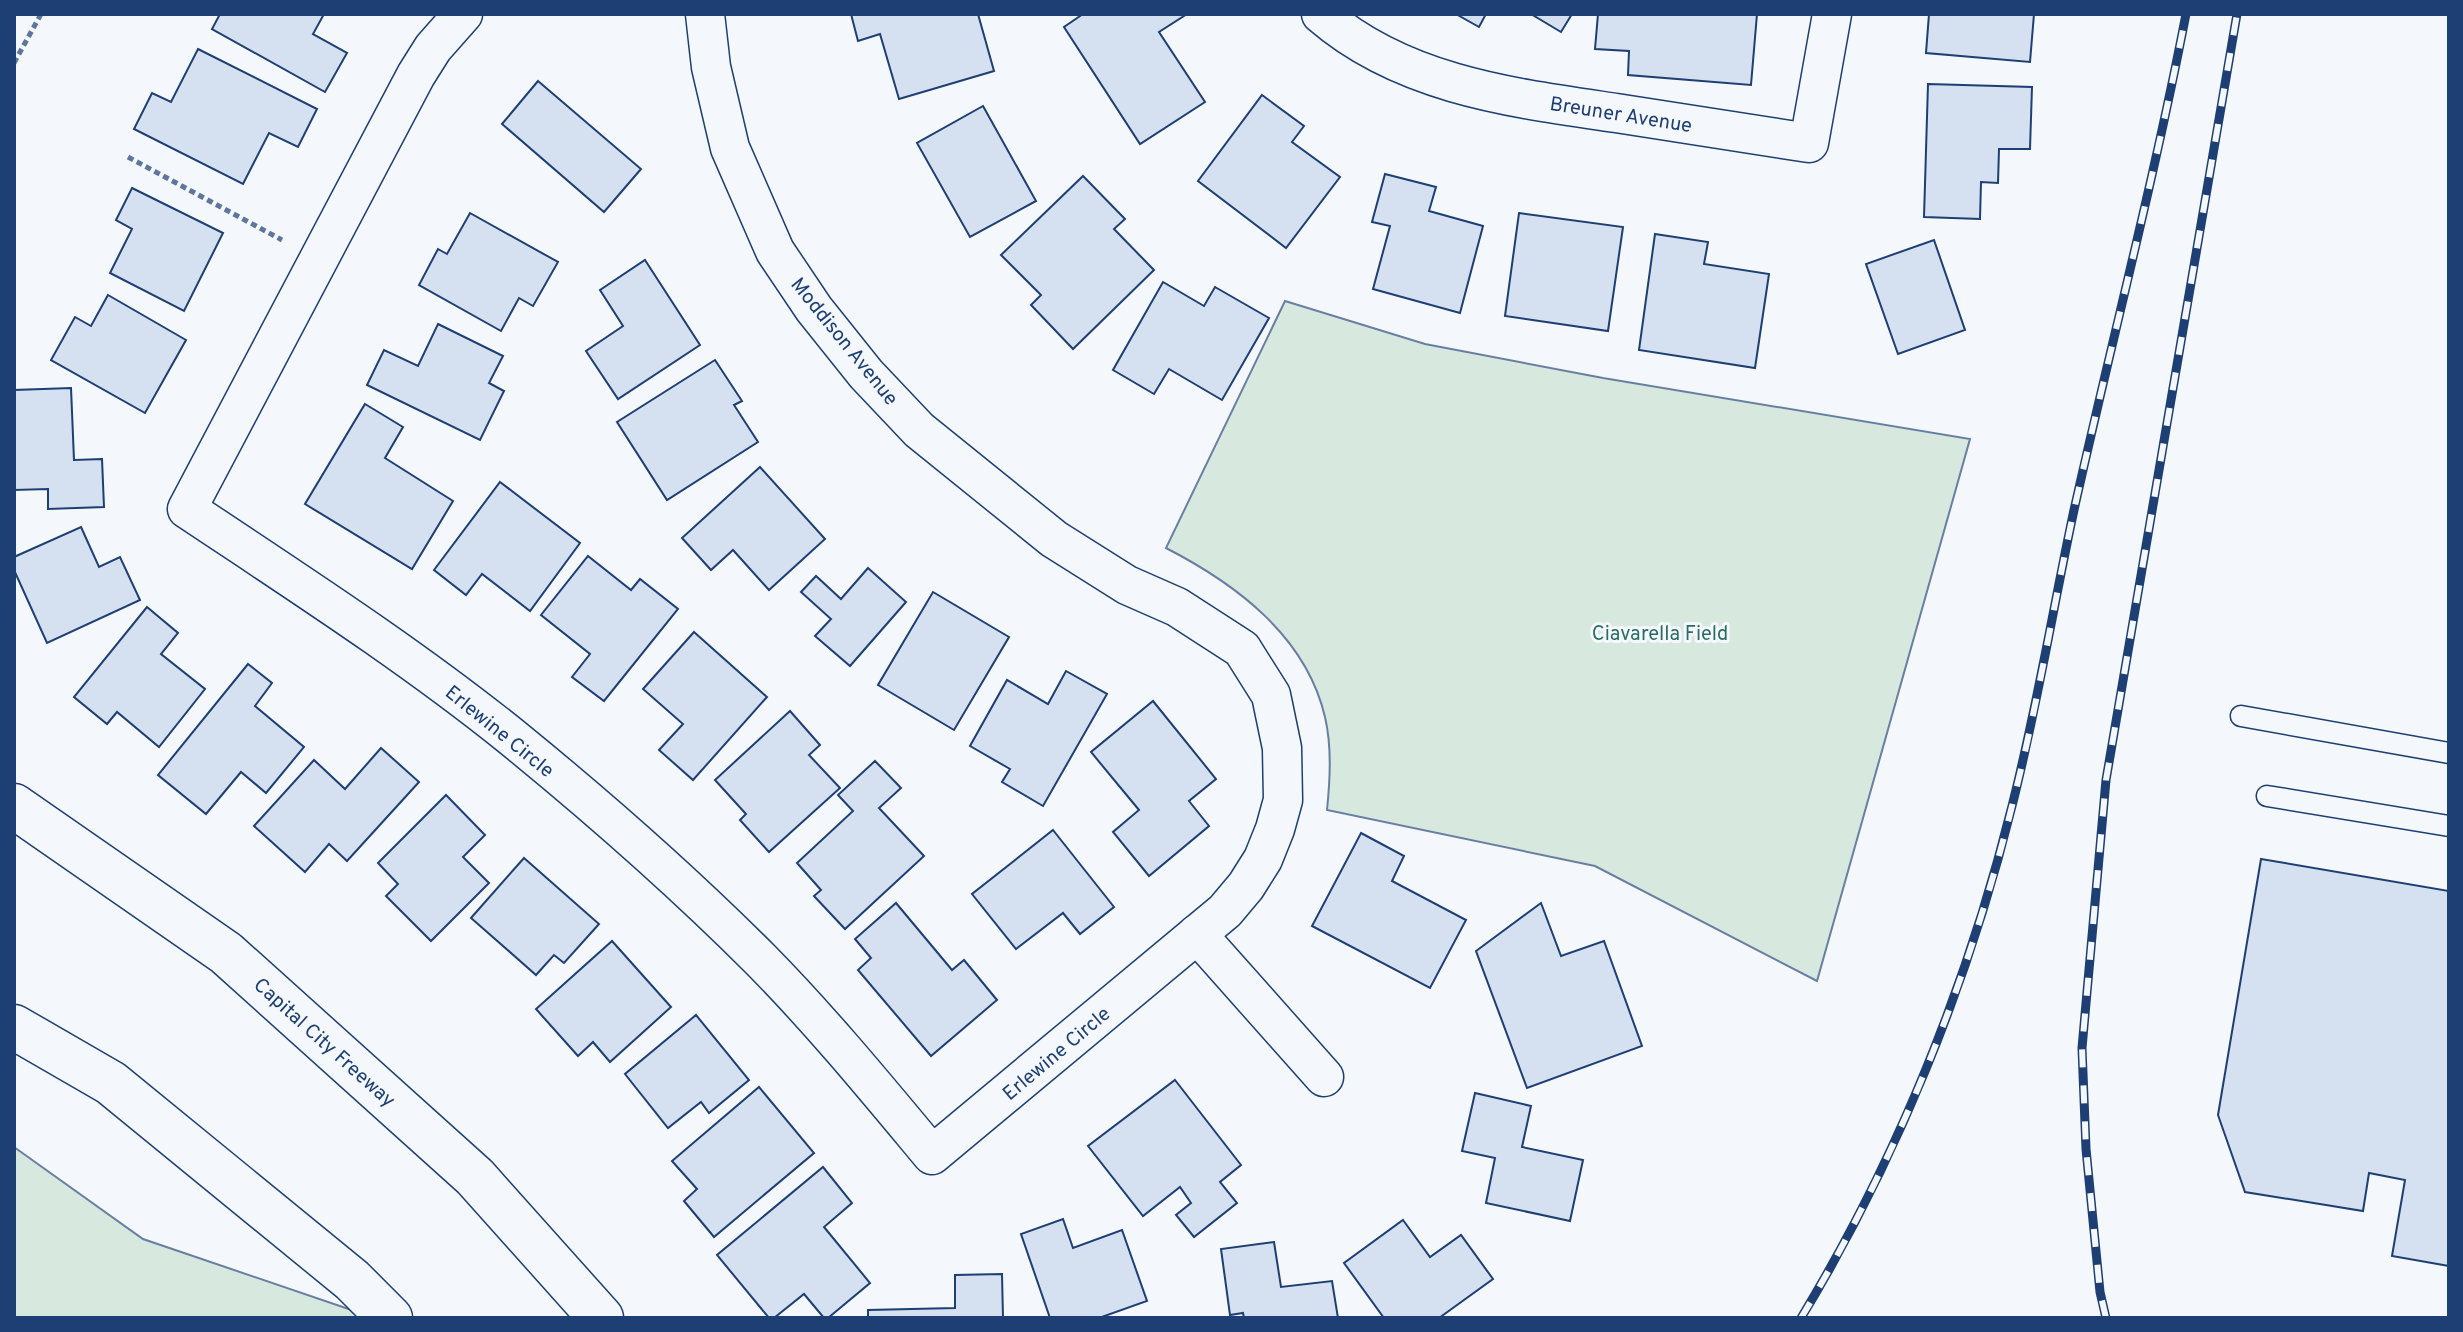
<svg xmlns="http://www.w3.org/2000/svg" width="2463" height="1332" font-family="Overpass,sans-serif">
<style>
.green{fill:#d7e8df;stroke:#687fa3;stroke-width:2}
.building{fill:#d5e0f0;stroke:#1d3f73;stroke-width:2}
.lines{fill:none;stroke-linecap:round;stroke-linejoin:round}
.service-casing{stroke:#1d3f73;stroke-width:23}
.minor-casing{stroke:#1d3f73;stroke-width:41}
.motorway-casing{stroke:#1d3f73;stroke-width:47}
.path{stroke:#5e769c;stroke-width:5;stroke-dasharray:6 4;stroke-linecap:butt}
.service{stroke:#f4f7fb;stroke-width:20}
.minor{stroke:#f4f7fb;stroke-width:38}
.motorway{stroke:#f4f7fb;stroke-width:44}
.rail-casing{stroke:#1d3f73;stroke-width:9}
.rail{stroke:#f4f7fb;stroke-width:6;stroke-dasharray:18;stroke-linecap:butt}
.labels{text-anchor:middle;stroke-width:6;stroke-linejoin:round;paint-order:stroke}
.street-label{font-size:20px;fill:#1d3f73;stroke:#f4f7fb}
.park-label{font-size:20px;fill:#2c6c60;stroke:#f4f7fb}
</style>
<rect width="100%" height="100%" fill="#f4f7fb"/>
<g class="green">
<path d="M 1285,301 L 1425,344 L 1603,378 L 1970,439 L 1817,981 L 1595,866 L 1327,810 C 1330,780 1332,747 1325,717 C 1306,636 1236,584 1166,548 Z"/>
<path d="M 14,1147 L 143,1239 L 375,1318 L 14,1318 Z"/>
</g>
<g class="building">
<path d="M 220,14 L 324,14 L 313,34 L 347,53 L 325,92 L 212,29 Z"/>
<path d="M 851,14 L 978,14 L 994,71 L 899,99 L 880,34 L 858,41 Z"/>
<path d="M 1083,14 L 1187,14 L 1159,32 L 1205,102 L 1140,144 L 1064,27 Z"/>
<path d="M 1456,14 L 1486,14 L 1479,27 Z"/>
<path d="M 1531,14 L 1572,14 L 1561,32 Z"/>
<path d="M 1598,14 L 1757,14 L 1751,85 L 1628,75 L 1629,51 L 1595,49 Z"/>
<path d="M 1929,14 L 2034,14 L 2030,62 L 1926,53 Z"/>
<path d="M 198,49 L 317,109 L 298,147 L 269,133 L 243,184 L 134,129 L 152,93 L 171,102 Z"/>
<path d="M 538,81 L 641,169 L 604,212 L 502,124 Z"/>
<path d="M 1928,84 L 2032,87 L 2030,149 L 1999,149 L 1998,183 L 1981,182 L 1980,219 L 1924,217 Z"/>
<path d="M 1262,95 L 1304,126 L 1292,142 L 1340,177 L 1286,248 L 1198,181 Z"/>
<path d="M 983,106 L 1036,201 L 970,237 L 917,143 Z"/>
<path d="M 1385,174 L 1436,187 L 1429,211 L 1483,226 L 1460,313 L 1373,289 L 1390,226 L 1372,222 Z"/>
<path d="M 1083,176 L 1125,219 L 1114,229 L 1154,270 L 1073,349 L 1031,305 L 1041,295 L 1001,255 Z"/>
<path d="M 132,188 L 223,233 L 184,311 L 110,273 L 132,229 L 116,220 Z"/>
<path d="M 470,213 L 558,262 L 533,306 L 519,298 L 501,331 L 419,285 L 438,249 L 447,254 Z"/>
<path d="M 1519,213 L 1623,227 L 1608,331 L 1505,316 Z"/>
<path d="M 1655,234 L 1708,242 L 1704,264 L 1769,274 L 1755,368 L 1639,350 Z"/>
<path d="M 1934,240 L 1965,330 L 1898,354 L 1866,264 Z"/>
<path d="M 645,260 L 700,345 L 618,399 L 586,351 L 623,326 L 600,290 Z"/>
<path d="M 1163,282 L 1204,306 L 1215,287 L 1269,318 L 1222,400 L 1169,369 L 1154,394 L 1113,370 Z"/>
<path d="M 108,295 L 186,340 L 145,413 L 51,360 L 75,317 L 91,326 Z"/>
<path d="M 438,324 L 503,356 L 489,383 L 504,391 L 480,440 L 367,385 L 384,350 L 418,366 Z"/>
<path d="M 715,360 L 742,401 L 734,405 L 758,442 L 667,500 L 617,422 Z"/>
<path d="M 71,388 L 74,460 L 102,459 L 104,507 L 48,509 L 48,489 L 14,490 L 14,390 Z"/>
<path d="M 365,404 L 403,427 L 385,458 L 453,501 L 412,569 L 305,504 Z"/>
<path d="M 760,467 L 825,539 L 769,590 L 733,550 L 711,570 L 682,538 Z"/>
<path d="M 500,482 L 580,543 L 530,611 L 482,574 L 466,595 L 434,570 Z"/>
<path d="M 81,527 L 99,567 L 120,557 L 140,600 L 47,643 L 14,570 L 14,557 Z"/>
<path d="M 588,556 L 631,590 L 640,579 L 678,609 L 604,701 L 572,677 L 590,654 L 541,615 Z"/>
<path d="M 868,568 L 906,602 L 850,666 L 815,636 L 831,619 L 801,592 L 816,576 L 841,599 Z"/>
<path d="M 933,592 L 1009,637 L 954,730 L 878,685 Z"/>
<path d="M 147,607 L 178,633 L 161,654 L 205,689 L 159,747 L 117,712 L 107,724 L 74,697 Z"/>
<path d="M 694,632 L 767,697 L 693,780 L 659,750 L 683,724 L 643,689 Z"/>
<path d="M 248,664 L 272,683 L 255,706 L 304,747 L 266,793 L 241,772 L 206,814 L 158,775 Z"/>
<path d="M 1066,671 L 1107,694 L 1043,806 L 1002,782 L 1010,769 L 970,746 L 1007,680 L 1048,704 Z"/>
<path d="M 1153,701 L 1216,779 L 1189,801 L 1209,826 L 1149,876 L 1113,832 L 1139,810 L 1091,752 Z"/>
<path d="M 790,711 L 820,745 L 809,755 L 840,788 L 769,852 L 740,820 L 746,814 L 715,780 Z"/>
<path d="M 381,748 L 419,782 L 347,861 L 329,844 L 305,872 L 254,826 L 314,760 L 345,789 Z"/>
<path d="M 875,761 L 901,788 L 879,808 L 924,856 L 845,929 L 814,896 L 821,890 L 797,863 L 853,811 L 838,795 Z"/>
<path d="M 446,795 L 485,835 L 463,857 L 489,883 L 431,941 L 386,896 L 398,884 L 378,863 Z"/>
<path d="M 1053,830 L 1114,907 L 1080,934 L 1063,913 L 1016,949 L 972,894 Z"/>
<path d="M 1361,833 L 1404,856 L 1392,881 L 1466,920 L 1430,988 L 1312,926 Z"/>
<path d="M 524,858 L 599,924 L 564,963 L 554,955 L 536,975 L 471,918 Z"/>
<path d="M 2261,859 L 2449,891 L 2449,1266 L 2392,1256 L 2405,1180 L 2369,1173 L 2363,1211 L 2245,1192 L 2218,1115 Z"/>
<path d="M 896,903 L 952,970 L 964,960 L 997,1000 L 931,1056 L 858,970 L 871,958 L 855,939 Z"/>
<path d="M 1541,903 L 1561,956 L 1604,941 L 1642,1046 L 1527,1088 L 1476,951 Z"/>
<path d="M 612,941 L 671,1007 L 610,1062 L 593,1042 L 578,1056 L 536,1009 Z"/>
<path d="M 696,1015 L 749,1080 L 709,1113 L 701,1102 L 668,1128 L 625,1074 Z"/>
<path d="M 1175,1080 L 1241,1165 L 1220,1182 L 1237,1203 L 1194,1237 L 1176,1215 L 1191,1203 L 1180,1187 L 1143,1216 L 1088,1146 Z"/>
<path d="M 759,1087 L 814,1153 L 714,1237 L 684,1201 L 697,1189 L 672,1161 Z"/>
<path d="M 1475,1093 L 1531,1106 L 1522,1147 L 1583,1160 L 1570,1221 L 1486,1203 L 1495,1158 L 1462,1151 Z"/>
<path d="M 823,1167 L 852,1203 L 824,1227 L 870,1283 L 828,1318 L 824,1318 L 804,1294 L 774,1318 L 769,1318 L 717,1255 Z"/>
<path d="M 1063,1219 L 1073,1248 L 1122,1230 L 1147,1301 L 1099,1318 L 1050,1318 L 1021,1234 Z"/>
<path d="M 1403,1220 L 1430,1257 L 1461,1235 L 1493,1279 L 1439,1318 L 1384,1318 L 1344,1263 Z"/>
<path d="M 1274,1242 L 1281,1287 L 1332,1281 L 1338,1318 L 1244,1318 L 1243,1313 L 1230,1315 L 1221,1249 Z"/>
<path d="M 1002,1274 L 1003,1318 L 868,1318 L 868,1310 L 955,1308 L 955,1275 Z"/>
</g>
<g class="lines">
<g class="service-casing">
<g id="service">
<path d="M 2241,716 L 2449,753"/>
<path d="M 2267,796 L 2449,826"/>
</g>
</g>
<g class="minor-casing">
<g id="minor">
<path d="M 463,14 L 433,48 L 416,75 L 187,509 C 298,583 410,655 513,738 C 599,808 683,882 761,960 C 822,1022 877,1089 932,1155 L 1225,911 L 1246,886 L 1263,859 L 1275,829 L 1283,800 L 1282,748 L 1271,695 L 1242,649 L 1177,607 L 1127,585 L 1054,539 L 919,430 L 866,374 L 814,309 L 775,251 L 730,148 L 711,67 L 705,14"/>
<path d="M 1321,14 C 1403,85 1513,98 1616,113 C 1681,123 1745,133 1809,143 L 1832,14"/>
<path d="M 1197,934 L 1324,1077"/>
</g>
</g>
<g class="motorway-casing">
<g id="motorway">
<path d="M 14,806 L 226,953 L 475,1177 L 601,1318"/>
<path d="M 14,1027 L 111,1083 L 352,1280 L 390,1318"/>
</g>
</g>
<g class="path">
<path d="M 14,63 L 41,14"/>
<path d="M 128,157 L 282,240"/>
</g>
<use href="#service" class="service"/>
<use href="#minor" class="minor"/>
<use href="#motorway" class="motorway"/>
<g class="rail-casing">
<g id="rail">
<path d="M 1801,1318 C 1896,1161 1968,984 2012,806 C 2037,708 2053,608 2074,510 C 2111,344 2154,180 2186,14"/>
<path d="M 2106,1318 L 2100,1292 L 2086,1149 L 2082,1048 L 2106,780 L 2237,14"/>
</g>
</g>
<use href="#rail" class="rail"/>
</g>
<g class="labels">
<g class="street-label">
<text transform="translate(1621 114) rotate(9)" y="7">Breuner Avenue</text>
<text transform="translate(845 341) rotate(51)" y="7">Moddison Avenue</text>
<text transform="translate(500 731) rotate(39)" y="7">Erlewine Circle</text>
<text transform="translate(325 1042) rotate(42)" y="7">Capital City Freeway</text>
<text transform="translate(1056 1053) rotate(-40)" y="7">Erlewine Circle</text>
</g>
<g class="park-label">
<text x="1660" y="640">Ciavarella Field</text>
</g>
</g>
<rect width="2463" height="1332" fill="none" stroke="#1d3f73" stroke-width="32"/>
</svg>
